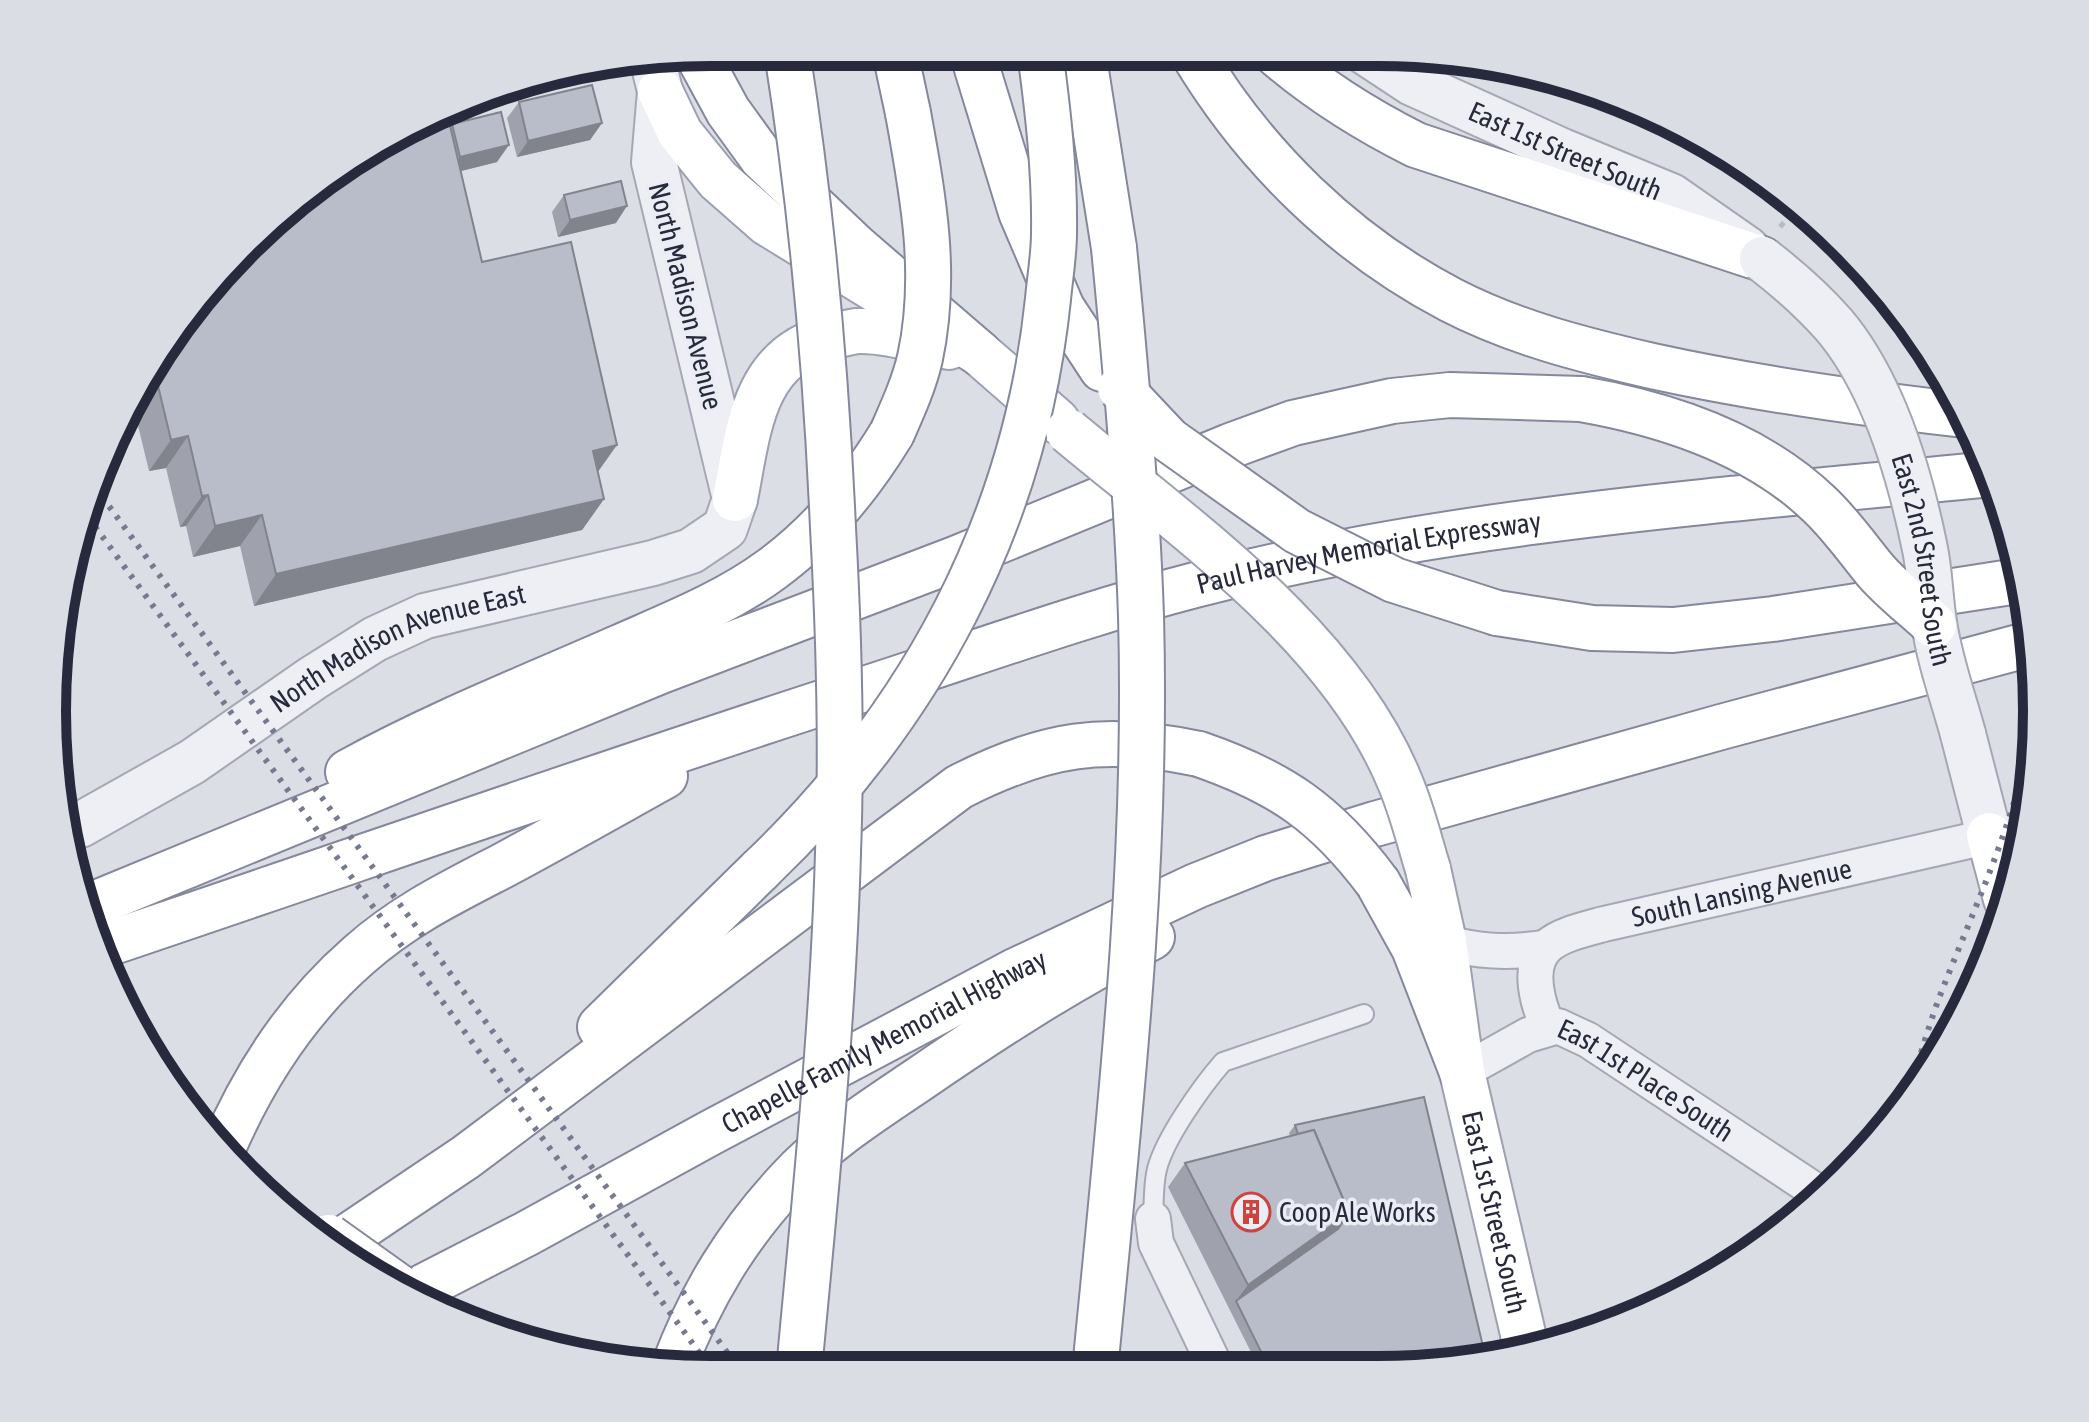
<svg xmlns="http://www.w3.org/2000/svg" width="2089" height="1422" font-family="'Asap Condensed',sans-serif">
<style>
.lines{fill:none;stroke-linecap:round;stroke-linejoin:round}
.service-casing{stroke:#a5a8b3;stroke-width:22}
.minor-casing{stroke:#a5a8b3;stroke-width:38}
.tertiary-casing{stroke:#a5a8b3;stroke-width:48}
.primary-casing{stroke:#9ba0b2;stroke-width:48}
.motorway-casing{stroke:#83889d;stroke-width:48}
.path{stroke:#babcc4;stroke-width:5;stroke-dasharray:6 6;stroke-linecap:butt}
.service{stroke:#eeeff4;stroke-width:18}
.minor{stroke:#eeeff4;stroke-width:34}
.tertiary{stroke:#eeeff4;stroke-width:44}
.primary{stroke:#fff;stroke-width:44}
.motorway{stroke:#fff;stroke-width:44}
.rail{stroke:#757a90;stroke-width:6;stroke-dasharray:4 8;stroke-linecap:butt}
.tertiary-bridge-casing{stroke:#a5a8b3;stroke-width:48;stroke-linecap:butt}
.primary-bridge-casing{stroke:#9ba0b2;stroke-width:48;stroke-linecap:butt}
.motorway-bridge-casing{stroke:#83889d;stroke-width:48;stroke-linecap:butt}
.tertiary-bridge{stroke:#eeeff4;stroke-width:44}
.primary-bridge{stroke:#fff;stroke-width:44}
.motorway-bridge{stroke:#fff;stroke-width:44}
.wall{fill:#9fa2ad}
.shaded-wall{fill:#82848d}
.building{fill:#b9bcc9;stroke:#82848d;stroke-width:2}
.labels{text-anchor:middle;stroke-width:7;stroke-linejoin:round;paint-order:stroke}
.street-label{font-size:28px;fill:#262a3c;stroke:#ebedf4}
.poi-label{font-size:28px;fill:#262a3c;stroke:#ebedf4;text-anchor:start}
.rim{fill:none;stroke:#262a3c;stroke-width:10}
</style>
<rect width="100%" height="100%" fill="#dcdee6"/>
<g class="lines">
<g class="service-casing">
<path id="service" d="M 1153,1219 C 1154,1203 1153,1185 1157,1169 C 1165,1138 1202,1086 1223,1062 L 1364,1014"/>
</g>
<g class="minor-casing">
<g id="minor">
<path d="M 1444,942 C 1478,952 1508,953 1543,948"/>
<path id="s1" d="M 1547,1029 C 1545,1018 1540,1008 1538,998 C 1525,942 1560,936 1604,924 L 2026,828"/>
<path id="s2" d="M 1462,1072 L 1528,1035 L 1558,1026 L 1588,1040 L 1822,1195"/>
<path d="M 1153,1219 L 1156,1243 L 1217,1370"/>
</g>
</g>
<g class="tertiary-casing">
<g id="tertiary">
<path id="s3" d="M 1365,52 L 1412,83 L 1562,151 L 1671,196 L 1747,249"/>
<path d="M 1963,734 L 1989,835"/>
<path id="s4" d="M 64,831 L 80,825 L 192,762 L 313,678 L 375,639 L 425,616 L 653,563 L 691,551 L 725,528 L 735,499 L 654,162 L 660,91 L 653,62"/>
</g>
</g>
<g class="primary-casing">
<g id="primary">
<path d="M 660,91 L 680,133 L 718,180 L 767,223 L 979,353 L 1057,421"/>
<path d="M 735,499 C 748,435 751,358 827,338 C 836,336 847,332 857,331 C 887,330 919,341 949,347"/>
<path d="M 1989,835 L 2006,899"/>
<path id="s5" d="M 1428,869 L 1444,942 L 1462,1072 L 1527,1351"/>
</g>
</g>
<g class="motorway-casing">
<g id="motorway">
<path d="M 895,52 L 908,113"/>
<path d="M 972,52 L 1021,212 L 1062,308 L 1102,369"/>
<path d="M 1083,52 L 1114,248"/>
<path d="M 1192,52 C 1254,156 1344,244 1451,300 C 1515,333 1583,350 1652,366 C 1757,389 1857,403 1964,415"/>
<path d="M 1274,52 C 1318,90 1364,119 1416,145 L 1762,259"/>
<path d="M 697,54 L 728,111 L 762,158 L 856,247 L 979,353"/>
<path d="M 1497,613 L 1592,628 L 1673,630 L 1773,619 L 2024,580"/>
<path d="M 348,772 C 435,724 529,687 620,647 C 672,624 726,603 772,569 C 821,533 861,484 892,433"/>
<path d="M 1378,883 L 1414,948 L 1462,1072"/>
<path d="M 89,906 L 661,671 L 955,559 L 1230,446 L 1293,423 L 1392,401 L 1450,395 L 1581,399"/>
<path id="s6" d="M 104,945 C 362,858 618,768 877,685 C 982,651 1087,613 1195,585 C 1452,519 1727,500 1991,474"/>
<path d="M 600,1027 L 761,869"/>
<path d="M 223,1148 C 255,1074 298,1008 359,955 C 404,915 452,892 504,865 C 558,836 611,806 665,776"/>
<path d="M 338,1243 L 466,1157 L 959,787 C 1045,743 1104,734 1199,754"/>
<path id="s7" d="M 409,1294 L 526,1234 L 710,1133 L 1015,971 L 1196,886 L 1266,858 L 1375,824 L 1721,727 L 2030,644"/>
<path d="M 674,1366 C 701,1295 736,1237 788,1181 C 823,1142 875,1109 918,1080 C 994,1028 1069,979 1152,937"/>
</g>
</g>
<path class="path" d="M 1780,227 L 1795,210"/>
<use href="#service" class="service"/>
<use href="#minor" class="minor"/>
<use href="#tertiary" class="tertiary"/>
<use href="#primary" class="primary"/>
<use href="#motorway" class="motorway"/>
<g class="rail">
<path d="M 95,487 L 740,1370"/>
<path d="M 88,517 L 712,1370"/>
<path d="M 1908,1099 C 1918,1063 1928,1027 1941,993 C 1978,898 2024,804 2036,702"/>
</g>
<g class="tertiary-bridge-casing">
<g id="tertiary-bridge">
<path id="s8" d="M 1762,259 C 1788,279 1812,300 1834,325 C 1884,384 1910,475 1925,549 C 1930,573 1930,598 1934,622 C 1939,659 1953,697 1963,734"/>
</g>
</g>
<g class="primary-bridge-casing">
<path id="primary-bridge" d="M 1068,431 C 1184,528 1341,637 1400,782 C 1412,810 1419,840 1428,869"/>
</g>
<g class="motorway-bridge-casing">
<g id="motorway-bridge">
<path d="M 787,52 C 812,210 826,368 833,528 C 839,636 842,745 838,853 C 833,1026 815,1198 799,1370"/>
<path d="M 1120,388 L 1169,440 L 1297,531 L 1394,580 L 1497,613"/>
<path d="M 1581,399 C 1667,414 1756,443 1820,505 C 1841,525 1857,548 1875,570 C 1892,590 1915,607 1934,625"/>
<path d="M 892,433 C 903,408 914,384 920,358 C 938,275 923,195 908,113"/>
<path d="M 1199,754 C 1280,782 1326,813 1378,883"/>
<path d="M 761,869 C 922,715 1025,522 1048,299 C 1050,277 1054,255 1054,233 C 1055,172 1048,111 1040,52"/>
<path d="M 329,1237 L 399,1287"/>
<path d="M 1095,1370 C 1119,1120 1148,868 1141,616 C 1137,493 1126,370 1114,248"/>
</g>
</g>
<use href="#tertiary-bridge" class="tertiary-bridge"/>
<use href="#primary-bridge" class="primary-bridge"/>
<use href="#motorway-bridge" class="motorway-bridge"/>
</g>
<g class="wall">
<path d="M 519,102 L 602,123 L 590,140 L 517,157 L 507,118 Z"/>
<path d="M 452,124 L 497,162 L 461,171 L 482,262 L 598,472 L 604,499 L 582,530 L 254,606 L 240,546 L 193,557 L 186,526 L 180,527 L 166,468 L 149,471 L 133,405 L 188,309 Z"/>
<path d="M 564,195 L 616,223 L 558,237 L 552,212 Z"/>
<path d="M 1295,1125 L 1378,1370 L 1260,1370 L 1168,1187 L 1185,1163 L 1290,1136 L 1289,1133 Z"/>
</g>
<g class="shaded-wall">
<path d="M 602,123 L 590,140 L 517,157 L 528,141 Z"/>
<path d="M 509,145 L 497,162 L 449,174 L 460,157 Z"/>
<path d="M 627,206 L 616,223 L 558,237 L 570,220 Z"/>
<path d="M 188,436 L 166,468 L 149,471 L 171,440 Z"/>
<path d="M 617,445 L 595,476 L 593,451 Z"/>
<path d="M 208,495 L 186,526 L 180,527 L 202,496 Z"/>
<path d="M 604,499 L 582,530 L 254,606 L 276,574 Z"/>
<path d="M 262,515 L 240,546 L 193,557 L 215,526 Z"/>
<path d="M 1349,1213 L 1332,1238 L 1236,1301 L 1248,1285 Z"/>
</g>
<g class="building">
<path d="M 592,85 L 602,123 L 528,141 L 519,102 Z"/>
<path d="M 501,112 L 509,145 L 460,157 L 452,124 Z"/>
<path d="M 447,113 L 482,262 L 571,242 L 617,445 L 593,451 L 604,499 L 276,574 L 262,515 L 215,526 L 208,495 L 202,496 L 188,436 L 171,440 L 154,369 L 188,309 L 344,163 Z"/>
<path d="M 621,181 L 627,206 L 570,220 L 564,195 Z"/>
<path d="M 1424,1097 L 1486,1359 L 1378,1370 L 1270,1370 L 1236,1301 L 1338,1229 L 1349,1213 L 1314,1130 L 1298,1134 L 1295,1125 Z"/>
<path d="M 1314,1130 L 1349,1213 L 1248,1285 L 1185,1163 Z"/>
</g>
<defs>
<g id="building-ring" transform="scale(2)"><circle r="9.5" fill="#ebedf4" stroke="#cd433e" stroke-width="1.5"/><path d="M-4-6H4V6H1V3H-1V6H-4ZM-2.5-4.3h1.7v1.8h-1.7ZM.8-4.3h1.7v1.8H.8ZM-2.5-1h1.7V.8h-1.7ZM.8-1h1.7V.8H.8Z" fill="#cd433e"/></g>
</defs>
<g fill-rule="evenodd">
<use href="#building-ring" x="1251" y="1212"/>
</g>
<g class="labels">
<g class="street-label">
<text dy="10" stroke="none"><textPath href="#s3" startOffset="224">East 1st Street South</textPath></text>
<text transform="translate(686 296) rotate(76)" y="10">North Madison Avenue</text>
<text dy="10" stroke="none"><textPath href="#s6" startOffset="1326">Paul Harvey Memorial Expressway</textPath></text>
<text dy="10" stroke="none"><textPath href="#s8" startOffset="352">East 2nd Street South</textPath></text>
<text dy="10" stroke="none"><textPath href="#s4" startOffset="384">North Madison Avenue East</textPath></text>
<text dy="10" stroke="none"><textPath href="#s1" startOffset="290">South Lansing Avenue</textPath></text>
<text dy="10" stroke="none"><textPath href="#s7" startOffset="538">Chapelle Family Memorial Highway</textPath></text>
<text dy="10" stroke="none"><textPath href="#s2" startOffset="210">East 1st Place South</textPath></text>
<text dy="10" stroke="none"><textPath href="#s5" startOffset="350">East 1st Street South</textPath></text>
</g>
<g class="poi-label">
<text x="1279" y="1222">Coop Ale Works</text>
</g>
</g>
<path d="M0 0H2089V1422H0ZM711 66H1378A645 645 0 0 1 2023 711V711A645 645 0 0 1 1378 1356H711A645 645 0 0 1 66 711V711A645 645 0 0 1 711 66Z" fill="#dbdde5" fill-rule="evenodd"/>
<path class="rim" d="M711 66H1378A645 645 0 0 1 2023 711V711A645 645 0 0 1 1378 1356H711A645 645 0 0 1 66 711V711A645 645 0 0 1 711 66Z"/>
</svg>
